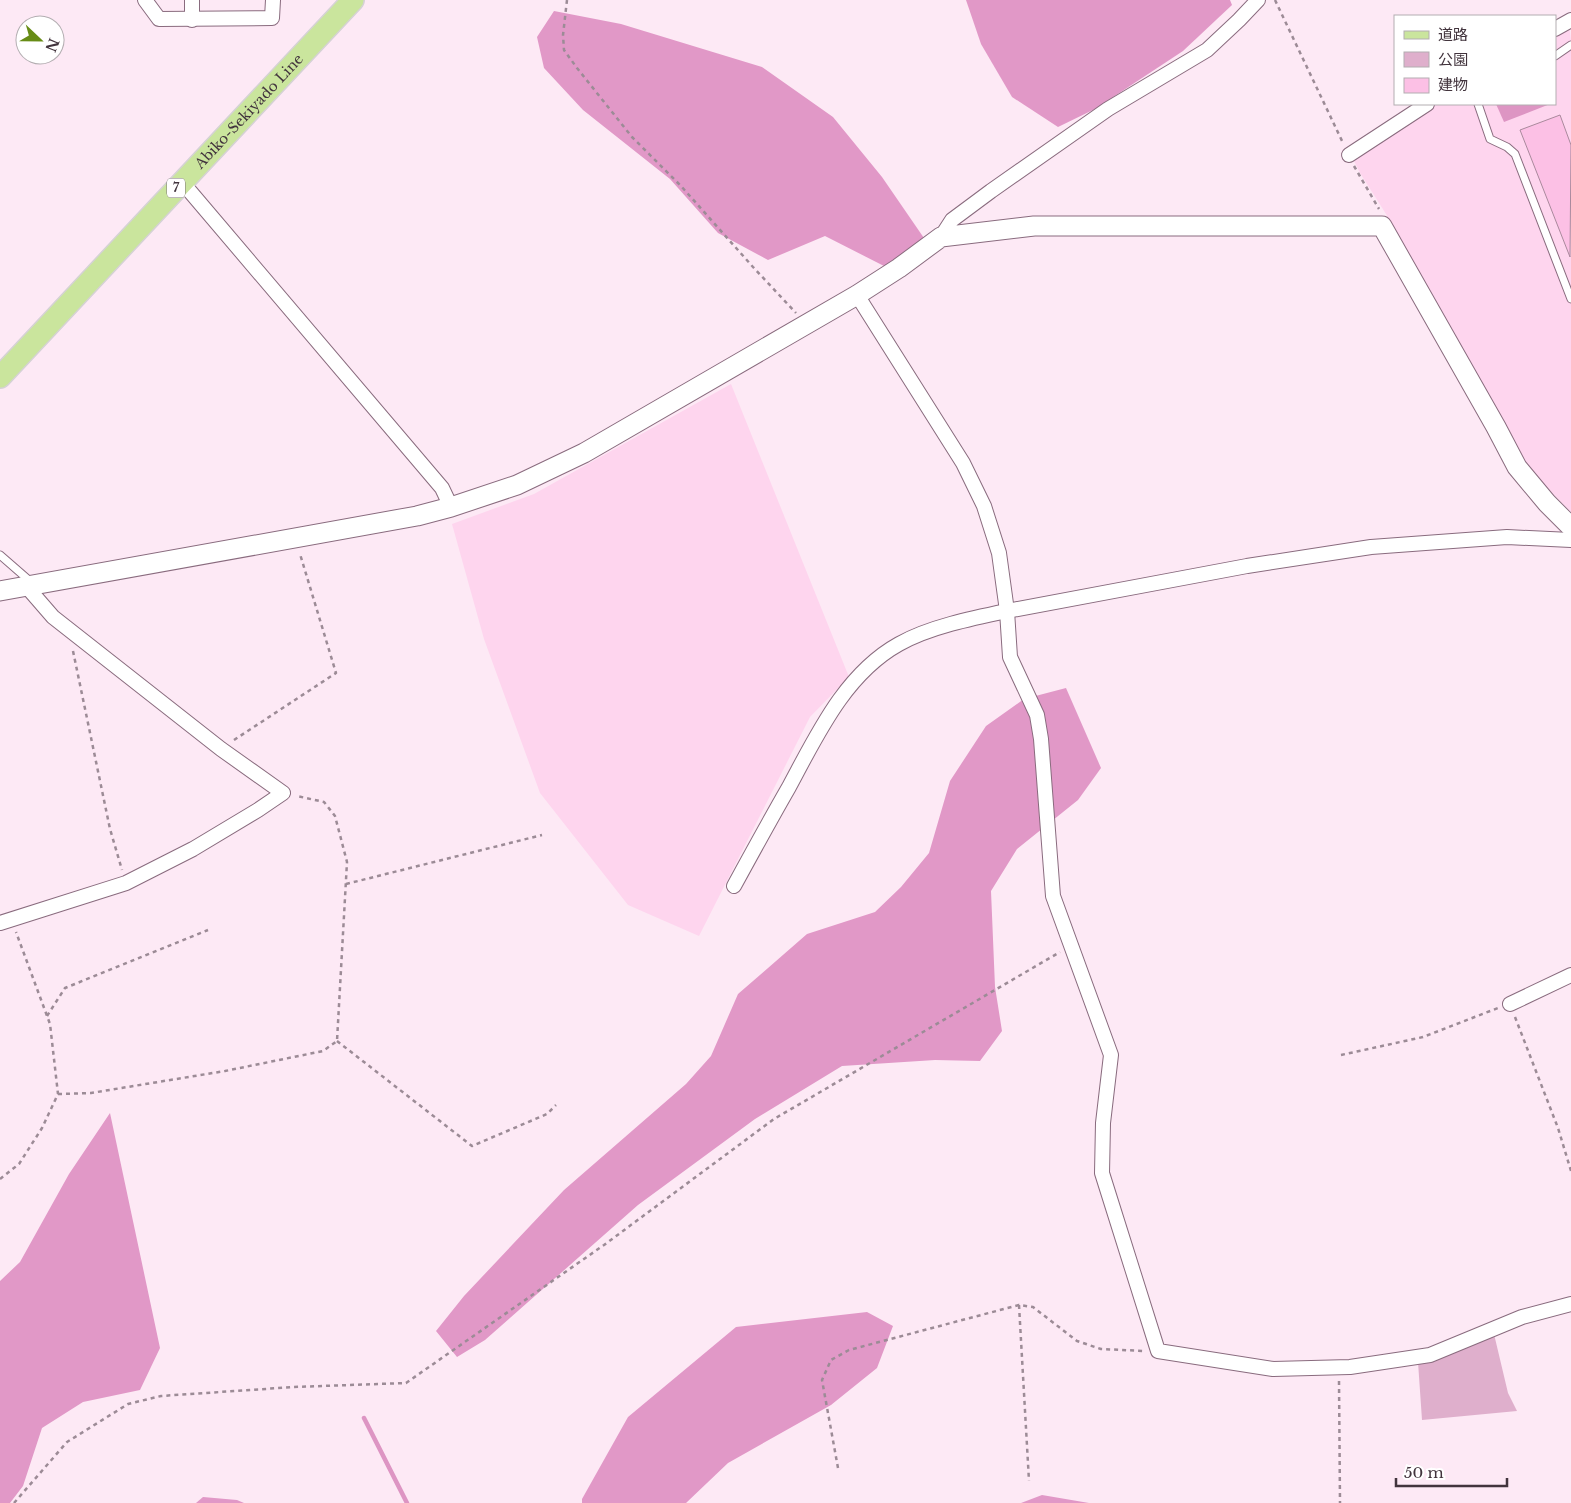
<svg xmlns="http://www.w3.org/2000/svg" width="1571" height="1503" font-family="'Libre Baskerville','Noto Sans JP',serif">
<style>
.built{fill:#fed5ee}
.green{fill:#dfafcc}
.forest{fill:#e198c7}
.water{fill:#dd95c3}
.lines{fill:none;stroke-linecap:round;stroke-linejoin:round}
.stream{stroke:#dd95c3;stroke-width:4.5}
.building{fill:#fcc0e5;stroke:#a9899c}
.lane-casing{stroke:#896b7e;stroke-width:9}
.street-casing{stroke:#896b7e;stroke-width:16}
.secondary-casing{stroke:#896b7e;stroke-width:21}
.primary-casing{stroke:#d5d2d4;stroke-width:24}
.path{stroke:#9c8b96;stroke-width:2.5;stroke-dasharray:4 4;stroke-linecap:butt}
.lane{stroke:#fff;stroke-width:7}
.street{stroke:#fff;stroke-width:14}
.secondary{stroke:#fff;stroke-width:19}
.primary{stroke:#cae59d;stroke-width:21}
.labels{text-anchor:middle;stroke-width:4;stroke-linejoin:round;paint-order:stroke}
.shield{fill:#fff;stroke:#7b7177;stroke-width:1}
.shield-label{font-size:12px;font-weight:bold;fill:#42343d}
.street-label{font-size:14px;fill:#42343d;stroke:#fff}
</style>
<rect width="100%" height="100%" fill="#fde9f5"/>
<g class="built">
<path d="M 1565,25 L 1570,31 L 1571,42 L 1571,512 L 1527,467 L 1386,214 L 1360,173 L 1352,157 L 1433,104 L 1555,104 L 1555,31 Z"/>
<path d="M 731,384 L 849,677 L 810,717 L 699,936 L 628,905 L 540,793 L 484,639 L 452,524 L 534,494 Z"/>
</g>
<path class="green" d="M 1494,1334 L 1508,1393 L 1517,1411 L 1422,1420 L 1418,1362 Z"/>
<g class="forest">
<path d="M 966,0 L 1230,0 L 1232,5 L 1183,51 L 1095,109 L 1058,127 L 1012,97 L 981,44 Z"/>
<path d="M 554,11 L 621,24 L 762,67 L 833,117 L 882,177 L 926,241 L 905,269 L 884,266 L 825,236 L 768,260 L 718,233 L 670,179 L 583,110 L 544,68 L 537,37 Z"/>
<path d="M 1066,688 L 1101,768 L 1078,800 L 1017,849 L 991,891 L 995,987 L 1002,1031 L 980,1061 L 935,1060 L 842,1066 L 755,1119 L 638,1205 L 485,1340 L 457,1357 L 436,1331 L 464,1296 L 564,1190 L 686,1084 L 711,1056 L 738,994 L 807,934 L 875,912 L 901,887 L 929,853 L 950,781 L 986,726 L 1024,699 Z"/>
<path d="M 110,1113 L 160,1348 L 140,1390 L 83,1402 L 42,1428 L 23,1486 L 10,1503 L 0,1503 L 0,1281 L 20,1262 L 69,1174 Z"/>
<path d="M 867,1312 L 893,1326 L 877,1368 L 831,1405 L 728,1463 L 686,1503 L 582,1503 L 582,1499 L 628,1417 L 736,1327 Z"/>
<path d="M 1042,1495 L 1089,1503 L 1021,1503 Z"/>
<path d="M 203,1497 L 237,1500 L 244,1503 L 196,1503 Z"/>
</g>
<path class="water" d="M 1496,104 L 1550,104 L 1504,122 Z"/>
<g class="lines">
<path class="stream" d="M 364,1418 L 407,1503"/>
</g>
<path class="building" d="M 1560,115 L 1571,145 L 1570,257 L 1520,130 Z"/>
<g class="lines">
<g class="lane-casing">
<g id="lane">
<path d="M 1555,56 L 1571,45"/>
<path d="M 1478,104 L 1490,139 L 1507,147 L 1515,154 L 1571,299"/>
<path d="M 0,555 L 31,582"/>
</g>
</g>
<g class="street-casing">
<g id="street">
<path d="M 145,0 L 159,19 L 272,18 L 273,0"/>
<path d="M 192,0 L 192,20"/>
<path d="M 1555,29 L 1571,20"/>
<path d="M 1349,155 L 1427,104"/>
<path d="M 182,182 L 442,488 L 451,507"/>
<path d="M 941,237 L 952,220 L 991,191 L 1108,109 L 1207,50 L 1239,20 L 1258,0"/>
<path d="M 857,295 L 963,463 L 984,506 L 999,553 L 1007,611 L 1010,657 L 1037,715 L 1041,739 L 1053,896 L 1111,1055 L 1103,1123 L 1102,1173 L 1158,1351 L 1273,1369 L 1350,1367 L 1430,1355 L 1522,1317 L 1571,1304"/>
<path d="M 734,886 C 752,853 770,820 789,787 C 817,735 845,674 899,644 C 929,627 973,618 1007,611 L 1247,566 L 1371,547 L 1507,537 L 1571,540"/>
<path d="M 0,923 L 126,883 L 193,849 L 258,810 L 283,793 L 221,749 L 53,617 L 27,587"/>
<path d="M 1510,1004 L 1571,975"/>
</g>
</g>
<g class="secondary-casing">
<path id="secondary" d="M 0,591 L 417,516 L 451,507 L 517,485 L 584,453 L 857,295 L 899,268 L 941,237 L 1034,226 L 1382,226 L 1496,427 L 1517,467 L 1547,503 L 1571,527"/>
</g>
<g class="primary-casing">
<g id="primary">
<path id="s1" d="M 0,377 L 353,0"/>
</g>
</g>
<g class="path">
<path d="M 567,0 L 563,35 L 564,50 L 577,68 L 632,137 L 681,186 L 753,267 L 796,313"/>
<path d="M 1275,0 L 1343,143"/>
<path d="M 1354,166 L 1379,209"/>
<path d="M 73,651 L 110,829 L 122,870"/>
<path d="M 234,740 L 336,673 L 300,554"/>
<path d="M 346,884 L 542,835"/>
<path d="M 47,1016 L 65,988 L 208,930"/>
<path d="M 1515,1017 L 1558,1128 L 1571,1171"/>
<path d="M 337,1041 L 472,1146 L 547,1114 L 556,1105"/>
<path d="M 1341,1055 L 1423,1037 L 1498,1008"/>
<path d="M 58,1094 L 91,1093 L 225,1071 L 323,1051 L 337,1041 L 347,862 L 335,816 L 324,802 L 297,796"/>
<path d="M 0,1179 L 19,1164 L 42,1128 L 58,1094 L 50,1024 L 16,932"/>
<path d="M 1019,1305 L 1029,1481"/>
<path d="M 1339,1381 L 1340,1503"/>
<path d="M 838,1468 L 822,1380 L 831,1360 L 849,1350 L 1019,1305 L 1033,1307 L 1077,1341 L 1101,1349 L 1144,1351"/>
<path d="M 14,1503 L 67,1442 L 128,1404 L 161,1396 L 294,1387 L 406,1383 L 604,1245 L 774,1119 L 1060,952"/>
</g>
<use href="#lane" class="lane"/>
<use href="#street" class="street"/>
<use href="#secondary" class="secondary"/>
<use href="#primary" class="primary"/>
</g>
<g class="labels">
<rect class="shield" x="167" y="178.5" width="18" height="19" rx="4"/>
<g class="shield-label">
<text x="176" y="192">7</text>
</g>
<g class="street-label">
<text dy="5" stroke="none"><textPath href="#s1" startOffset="364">Abiko-Sekiyado Line</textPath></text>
</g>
</g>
<rect x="1394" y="15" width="162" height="90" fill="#ffffff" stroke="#b3aeb1"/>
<rect x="1404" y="31" width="25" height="8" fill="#cae59d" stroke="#b3aeb1"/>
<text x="1438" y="40" font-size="15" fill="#42343d">道路</text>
<rect x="1404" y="52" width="25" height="15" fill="#dfafcc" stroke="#b3aeb1"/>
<text x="1438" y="65" font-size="15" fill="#42343d">公園</text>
<rect x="1404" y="78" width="25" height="15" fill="#fcc0e5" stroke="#b3aeb1"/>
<text x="1438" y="90" font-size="15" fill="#42343d">建物</text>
<g transform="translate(40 40) rotate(112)"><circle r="24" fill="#ffffff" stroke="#b3aeb1"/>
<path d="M0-4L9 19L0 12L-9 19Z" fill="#678c16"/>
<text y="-8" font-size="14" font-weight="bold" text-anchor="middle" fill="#42343d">N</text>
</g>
<path d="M1396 1478v8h111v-8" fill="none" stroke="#42343d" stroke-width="2.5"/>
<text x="1404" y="1478" font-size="15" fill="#42343d" stroke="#ffffff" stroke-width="4" paint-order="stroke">50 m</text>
</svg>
